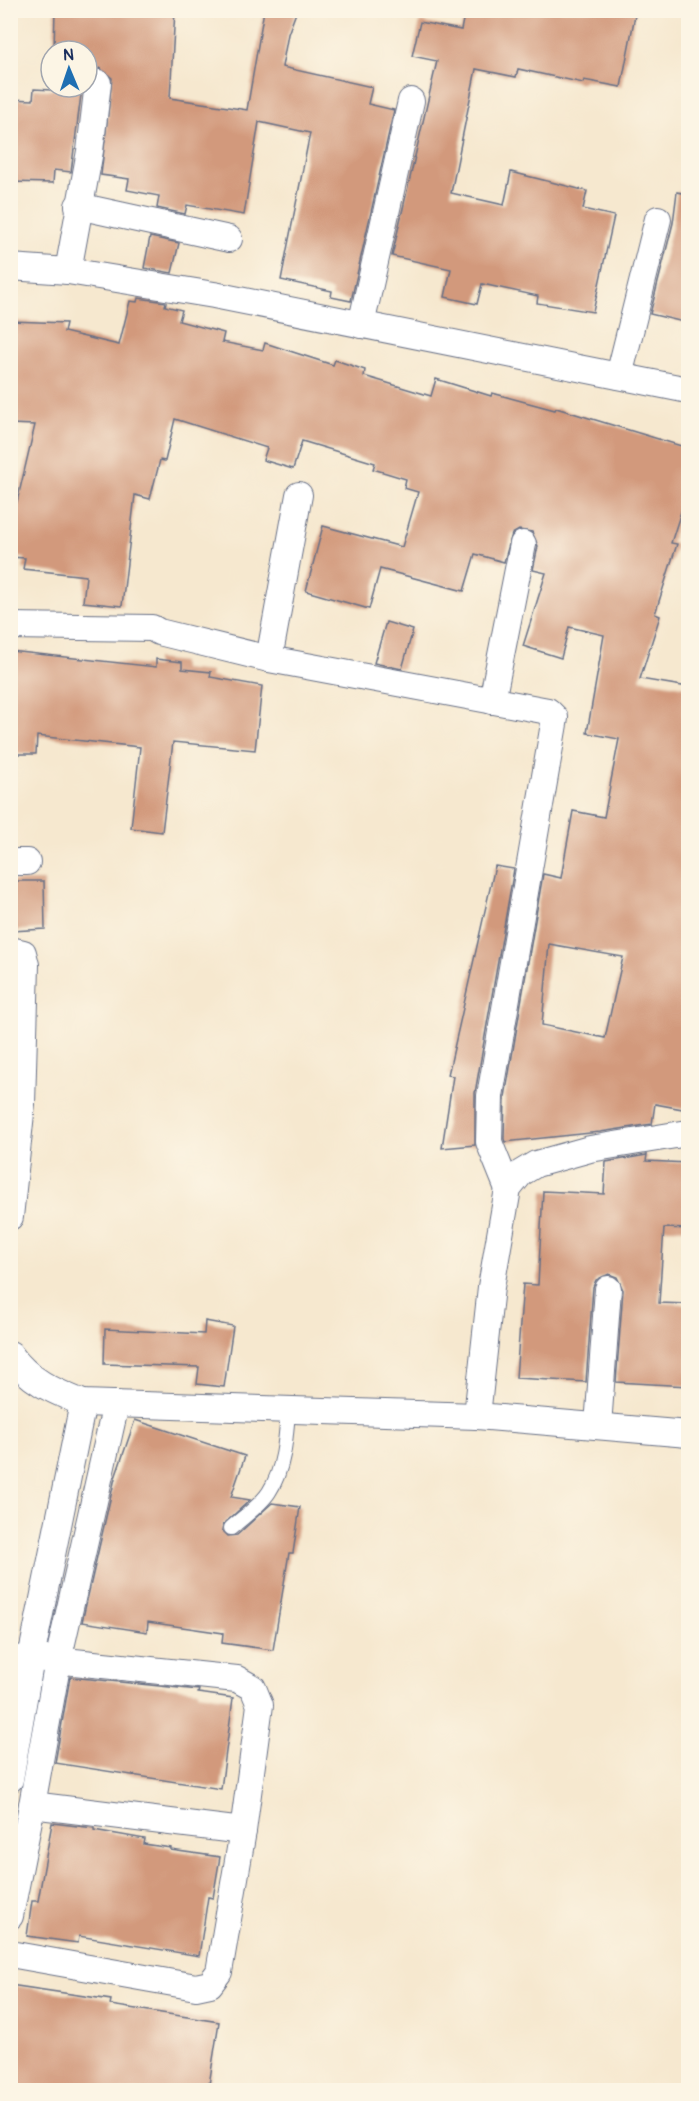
<svg xmlns="http://www.w3.org/2000/svg" width="699" height="2101" font-family="Pangolin,sans-serif">
<style>
.building{fill:#d2997c;fill-rule:evenodd}
.lines{fill:none;stroke-linecap:round;stroke-linejoin:round}
.lane-casing{stroke:#687086;stroke-width:16}
.street-casing{stroke:#687086;stroke-width:28}
.lane{stroke:#fff;stroke-width:14}
.street{stroke:#fff;stroke-width:26}
</style>
<rect width="100%" height="100%" fill="#fcf5e5"/>
<filter id="ink" filterUnits="userSpaceOnUse"><feTurbulence type="fractalNoise" baseFrequency=".0167" numOctaves="2"/><feDisplacementMap in="SourceGraphic" scale="12" xChannelSelector="R" yChannelSelector="G"/><feConvolveMatrix kernelMatrix="1 2 1 2 8 2 1 2 1" color-interpolation-filters="sRGB"/></filter>
<filter id="wash" filterUnits="userSpaceOnUse"><feTurbulence type="fractalNoise" baseFrequency=".008" numOctaves="4" result="noise"/><feDisplacementMap in="SourceGraphic" scale="24" xChannelSelector="R" yChannelSelector="G"/><feGaussianBlur stdDeviation="1.35" result="paint"/><feColorMatrix in="noise" values="0 0 0 0 0 0 0 0 0 0 0 0 0 0 0 0 0 1.4 0 .05"/><feComposite in="paint" operator="in"/></filter>
<g filter="url(#wash)">
<rect width="100%" height="100%" fill="#f6e8cf"/>
<g id="blocks">
<g class="building">
<path d="M 55,10 L 175,10 L 170,98 L 247,110 L 264,10 L 297,10 L 288,34 L 282,67 L 372,87 L 368,104 L 394,110 L 351,301 L 331,297 L 332,291 L 281,280 L 310,133 L 259,122 L 244,215 L 187,205 L 185,214 L 157,208 L 159,196 L 127,190 L 129,179 L 101,175 L 112,78 L 100,68 L 87,73 L 87,51 L 54,51 Z"/>
<path d="M 465,10 L 636,10 L 621,87 L 584,80 L 583,83 L 518,69 L 516,77 L 476,69 L 451,193 L 504,205 L 511,172 L 587,191 L 583,209 L 614,216 L 593,312 L 537,303 L 538,296 L 482,284 L 477,304 L 445,297 L 451,269 L 392,256 L 437,61 L 412,56 L 420,22 L 461,30 Z"/>
<path d="M 53,87 L 82,87 L 71,172 L 54,170 L 53,183 L 10,182 L 10,99 L 33,100 L 34,89 L 52,90 Z"/>
<path d="M 677,192 L 688,194 L 688,323 L 650,314 L 673,223 Z"/>
<path d="M 150,237 L 179,243 L 172,273 L 144,268 Z"/>
<path d="M 138,298 L 166,302 L 165,306 L 182,310 L 179,321 L 224,333 L 222,342 L 263,350 L 265,343 L 333,365 L 335,360 L 365,370 L 364,376 L 431,396 L 436,379 L 491,396 L 492,393 L 555,410 L 556,408 L 688,448 L 688,490 L 671,543 L 677,544 L 655,614 L 660,616 L 640,679 L 688,687 L 688,1110 L 655,1104 L 652,1124 L 600,1132 L 505,1142 L 504,1139 L 505,1097 L 543,874 L 561,878 L 573,811 L 604,817 L 619,739 L 587,733 L 604,635 L 569,627 L 561,658 L 523,646 L 546,573 L 533,570 L 538,546 L 532,532 L 519,530 L 512,534 L 504,562 L 475,554 L 464,591 L 380,569 L 369,609 L 306,591 L 323,526 L 402,547 L 418,492 L 404,488 L 406,479 L 373,469 L 375,463 L 302,441 L 293,469 L 263,460 L 267,448 L 175,419 L 165,461 L 160,460 L 150,499 L 135,495 L 122,606 L 83,602 L 86,576 L 23,569 L 25,558 L 10,557 L 10,501 L 17,502 L 35,425 L 10,424 L 10,321 L 66,323 L 64,332 L 119,345 L 130,301 L 137,302 ZM 549,944 L 623,957 L 605,1038 L 542,1025 Z"/>
<path d="M 386,622 L 413,630 L 402,669 L 374,663 Z"/>
<path d="M 10,651 L 156,667 L 156,659 L 182,662 L 182,669 L 211,672 L 210,677 L 262,686 L 255,750 L 173,742 L 162,832 L 131,828 L 140,747 L 37,736 L 36,754 L 10,754 Z"/>
<path d="M 495,866 L 514,869 L 475,1093 L 475,1145 L 442,1148 L 453,1076 L 448,1075 Z"/>
<path d="M 11,881 L 44,881 L 45,929 L 12,931 Z"/>
<path d="M 647,1155 L 646,1161 L 688,1163 L 688,1229 L 664,1228 L 659,1303 L 688,1304 L 688,1386 L 616,1382 L 623,1290 L 617,1277 L 609,1274 L 596,1280 L 593,1287 L 586,1382 L 516,1378 L 523,1284 L 538,1285 L 543,1191 L 604,1194 L 606,1162 Z"/>
<path d="M 205,1321 L 233,1326 L 224,1387 L 197,1384 L 199,1367 L 104,1364 L 105,1329 L 204,1334 Z"/>
<path d="M 135,1420 L 245,1456 L 231,1497 L 250,1500 L 223,1525 L 222,1530 L 228,1536 L 237,1535 L 272,1503 L 300,1507 L 293,1553 L 289,1553 L 273,1650 L 222,1643 L 223,1633 L 148,1622 L 147,1632 L 82,1622 L 115,1478 Z"/>
<path d="M 70,1677 L 199,1690 L 198,1693 L 233,1698 L 221,1789 L 55,1763 Z"/>
<path d="M 52,1823 L 94,1828 L 94,1830 L 145,1839 L 144,1844 L 171,1848 L 171,1850 L 220,1857 L 213,1898 L 208,1897 L 199,1956 L 79,1936 L 78,1943 L 27,1936 L 32,1901 L 38,1901 Z"/>
<path d="M 10,1985 L 111,2000 L 110,2005 L 219,2022 L 208,2091 L 31,2091 L 10,2087 Z"/>
</g>
</g>
</g>
<g filter="url(#ink)">
<use href="#blocks" fill-opacity="0" stroke="#687086" stroke-width="1.5"/>
<g class="lines">
<g class="lane-casing">
<path id="lane" d="M 231,1528 C 243,1517 260,1506 269,1492 C 284,1469 286,1438 288,1411"/>
</g>
<g class="street-casing">
<g id="street">
<path d="M 78,206 L 229,239"/>
<path d="M 10,267 L 68,271 L 214,295 L 688,390"/>
<path d="M 68,271 L 90,151 L 98,83"/>
<path d="M 361,325 L 411,101"/>
<path d="M 619,376 L 658,219"/>
<path d="M 10,626 L 152,628 L 159,632 L 269,659 L 548,711 L 555,718 L 490,1096 L 489,1142 L 508,1189"/>
<path d="M 269,659 L 299,495"/>
<path d="M 492,701 L 523,544"/>
<path d="M 10,862 L 27,862"/>
<path d="M 10,950 L 23,953 L 26,965 L 22,1104 L 10,1217"/>
<path d="M 10,1354 C 29,1381 53,1391 83,1403 L 477,1416 L 688,1434"/>
<path d="M 116,1404 L 58,1661 L 32,1805 L 243,1831"/>
<path d="M 477,1416 L 491,1287 L 508,1189 L 521,1173 L 536,1164 L 590,1149 L 688,1133"/>
<path d="M 598,1426 L 608,1289"/>
<path d="M 10,1659 L 36,1658 L 237,1679 L 253,1688 L 260,1705 L 243,1831 L 219,1972 L 210,1984 L 196,1987 L 10,1954"/>
<path d="M 10,1779 L 31,1658 L 83,1403"/>
<path d="M 10,1916 L 32,1805"/>
</g>
</g>
<use href="#lane" class="lane"/>
<use href="#street" class="street"/>
</g>
</g>
<rect width="699" height="2101" fill="none" stroke="#fcf5e5" stroke-width="36"/>
<g transform="translate(69 69) rotate(358)"><circle r="28" fill="#fcf5e5" stroke="#a2a6af" stroke-width="1.5"/>
<path d="M0-4.5L10 22L0 15L-10 22Z" fill="#1f6fb2"/>
<text y="-9" font-size="16" font-weight="bold" text-anchor="middle" fill="#1b2f5e">N</text>
</g>
</svg>
